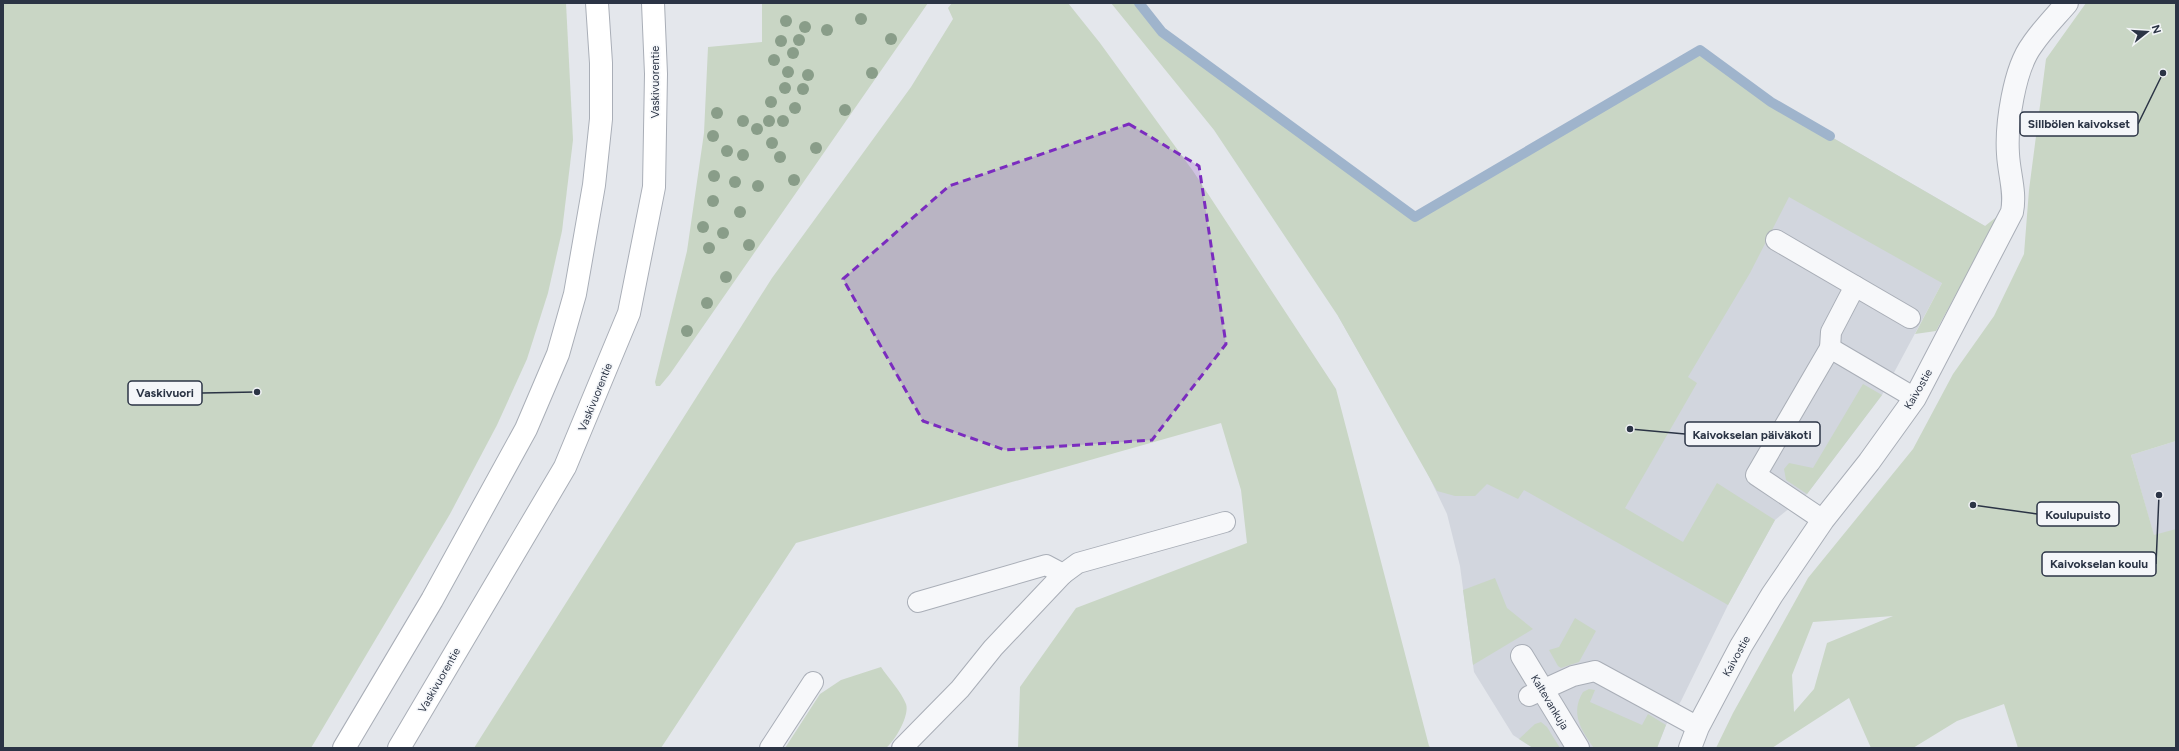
<svg xmlns="http://www.w3.org/2000/svg" width="2179" height="751" font-family="Figtree,sans-serif">
<style>
.built{fill:#d2d6de}
.green{fill:#c9d6c5;fill-rule:evenodd}
.lines{fill:none;stroke-linecap:round;stroke-linejoin:round}
.stream{stroke:#9fb4cc;stroke-width:10}
.lane-casing{stroke:#a9aeb7;stroke-width:22}
.street-casing{stroke:#a9aeb7;stroke-width:24}
.secondary-casing{stroke:#a9aeb7;stroke-width:24}
.lane{stroke:#f7f8fa;stroke-width:20}
.street{stroke:#f7f8fa;stroke-width:22}
.secondary{stroke:#fff;stroke-width:22}
.tree{fill:#899d89}
.marked{fill:#7b2cbf;fill-opacity:0.2;stroke:#7b2cbf;stroke-width:3;stroke-dasharray:8 5;stroke-linejoin:round}
.labels{text-anchor:middle;stroke-width:3;stroke-linejoin:round;paint-order:stroke}
.street-label{font-size:11px;fill:#2b3445;stroke:#f4f6f9}
.leader{fill:none;stroke:#2b3445;stroke-width:1.5}
.callout-dot{fill:#2b3445;stroke:#f4f6f9;stroke-width:1.5}
.callout{fill:#f4f6f9;stroke:#2b3445;stroke-width:1.5}
.callout-label{font-size:12px;text-anchor:middle;font-weight:bold;fill:#2b3445}
</style>
<rect width="100%" height="100%" fill="#e4e7ec"/>
<g class="built">
<path d="M 1771,102 L 1985,226 L 1942,283 L 1882,395 L 1807,494 L 1775,520 L 1728,605 L 1681,701 L 1666,725 L 1657,748 L 1533,748 L 1513,735 L 1474,672 L 1460,566 L 1447,514 L 1423,464 L 1338,316 Z"/>
<path d="M 2176,441 L 2176,614 L 2131,455 Z"/>
</g>
<g class="green">
<path d="M 3,3 L 566,3 L 573,140 L 562,231 L 548,293 L 527,359 L 497,425 L 450,514 L 311,748 L 3,748 Z"/>
<path d="M 762,3 L 928,3 L 670,374 L 660,386 L 656,386 L 655,382 L 687,251 L 704,133 L 708,47 L 762,42 Z"/>
<path d="M 952,3 L 1068,3 L 1100,43 L 1193,171 L 1336,389 L 1429,746 L 1431,748 L 1018,748 L 1020,687 L 1076,608 L 1247,543 L 1241,490 L 1221,423 L 796,543 L 661,748 L 474,748 L 772,278 L 911,87 L 953,19 L 948,8 Z"/>
<path d="M 1111,3 L 1139,3 L 1162,32 L 1415,217 L 1700,50 L 1771,102 L 1985,226 L 1999,215 L 1936,331 L 1915,334 L 1942,283 L 1789,197 L 1750,273 L 1688,377 L 1697,383 L 1625,508 L 1683,542 L 1717,483 L 1775,520 L 1728,605 L 1524,490 L 1518,499 L 1487,484 L 1475,496 L 1455,496 L 1437,491 L 1338,316 L 1214,130 Z"/>
<path d="M 2086,3 L 2176,3 L 2176,441 L 2131,455 L 2154,535 L 2176,529 L 2176,748 L 2018,748 L 2004,704 L 1957,721 L 1913,748 L 1871,748 L 1849,698 L 1772,748 L 1716,748 L 1733,713 L 1808,578 L 1913,449 L 1953,374 L 1994,316 L 2024,254 L 2029,190 L 2046,59 ZM 1893,616 L 1827,643 L 1814,689 L 1794,712 L 1792,675 L 1813,622 Z"/>
<path d="M 1863,384 L 1882,395 L 1807,494 L 1786,480 L 1784,469 L 1789,463 L 1813,468 Z"/>
<path d="M 1495,578 L 1507,608 L 1533,629 L 1473,665 L 1463,590 Z"/>
<path d="M 1575,618 L 1596,631 L 1579,662 L 1561,668 L 1558,666 L 1549,650 L 1559,647 Z"/>
<path d="M 881,667 C 888,678 901,691 906,704 C 910,715 895,741 886,748 L 785,748 L 820,694 L 841,680 Z"/>
<path d="M 1589,689 L 1595,690 L 1590,702 L 1642,725 L 1648,714 L 1666,725 L 1657,748 L 1594,748 C 1581,730 1570,713 1583,692 Z"/>
<path d="M 1541,722 L 1547,727 L 1560,748 L 1533,748 L 1519,739 L 1535,724 Z"/>
</g>
<g class="lines">
<path class="stream" d="M 1139,3 L 1162,32 L 1415,217 L 1700,50 L 1771,102 L 1830,136"/>
<g class="lane-casing">
<g id="lane">
<path d="M 1776,240 L 1910,318"/>
<path d="M 1830,348 L 1831,332 L 1855,286"/>
<path d="M 1823,520 L 1756,475 L 1830,348 L 1915,398"/>
<path d="M 918,602 L 1046,565 L 1063,574"/>
<path d="M 1529,696 L 1573,676 L 1595,671 L 1698,727"/>
<path d="M 770,748 L 813,682"/>
<path d="M 902,748 L 960,689 L 993,648 L 1063,574 L 1078,563 L 1225,522"/>
</g>
</g>
<g class="street-casing">
<g id="street">
<path d="M 1522,656 L 1578,748"/>
<path d="M 1690,748 L 1698,727 L 1741,646 L 1772,595 L 1823,520 L 1869,462 L 1915,398 L 2012,212 C 2016,192 2009,174 2008,154 C 2006,125 2014,69 2032,45 C 2042,30 2055,17 2067,3"/>
</g>
</g>
<g class="secondary-casing">
<g id="secondary">
<path d="M 344,748 L 432,600 L 526,429 L 558,354 L 575,294 L 594,185 L 601,119 L 601,63 L 597,3"/>
<path d="M 399,748 L 565,467 L 629,313 L 654,187 L 656,74 L 653,3"/>
</g>
</g>
<use href="#lane" class="lane"/>
<use href="#street" class="street"/>
<use href="#secondary" class="secondary"/>
</g>
<g class="tree">
<circle cx="861" cy="19" r="6"/>
<circle cx="786" cy="21" r="6"/>
<circle cx="805" cy="27" r="6"/>
<circle cx="827" cy="30" r="6"/>
<circle cx="891" cy="39" r="6"/>
<circle cx="799" cy="40" r="6"/>
<circle cx="781" cy="41" r="6"/>
<circle cx="793" cy="53" r="6"/>
<circle cx="774" cy="60" r="6"/>
<circle cx="788" cy="72" r="6"/>
<circle cx="872" cy="73" r="6"/>
<circle cx="808" cy="75" r="6"/>
<circle cx="785" cy="88" r="6"/>
<circle cx="803" cy="89" r="6"/>
<circle cx="771" cy="102" r="6"/>
<circle cx="795" cy="108" r="6"/>
<circle cx="845" cy="110" r="6"/>
<circle cx="717" cy="113" r="6"/>
<circle cx="743" cy="121" r="6"/>
<circle cx="769" cy="121" r="6"/>
<circle cx="783" cy="121" r="6"/>
<circle cx="757" cy="129" r="6"/>
<circle cx="713" cy="136" r="6"/>
<circle cx="772" cy="143" r="6"/>
<circle cx="816" cy="148" r="6"/>
<circle cx="727" cy="151" r="6"/>
<circle cx="743" cy="155" r="6"/>
<circle cx="780" cy="157" r="6"/>
<circle cx="714" cy="176" r="6"/>
<circle cx="794" cy="180" r="6"/>
<circle cx="735" cy="182" r="6"/>
<circle cx="758" cy="186" r="6"/>
<circle cx="713" cy="201" r="6"/>
<circle cx="740" cy="212" r="6"/>
<circle cx="703" cy="227" r="6"/>
<circle cx="723" cy="233" r="6"/>
<circle cx="749" cy="245" r="6"/>
<circle cx="709" cy="248" r="6"/>
<circle cx="726" cy="277" r="6"/>
<circle cx="707" cy="303" r="6"/>
<circle cx="687" cy="331" r="6"/>
</g>
<path class="marked" d="M 1129,124 L 1199,166 L 1226,344 L 1152,440 L 1005,450 L 923,421 L 843,279 L 949,186 Z"/>
<g class="labels">
<g class="street-label">
<text transform="translate(655 82) rotate(-90)" y="4">Vaskivuorentie</text>
<text transform="translate(1918 389) rotate(-60)" y="4">Kaivostie</text>
<text transform="translate(595 397) rotate(-68)" y="4">Vaskivuorentie</text>
<text transform="translate(1736 656) rotate(-61)" y="4">Kaivostie</text>
<text transform="translate(439 680) rotate(-60)" y="4">Vaskivuorentie</text>
<text transform="translate(1550 702) rotate(59)" y="4">Kaltevankuja</text>
</g>
</g>
<path class="leader" d="M2163 73L2138 124M257 392L202 393M1630 429L1685 434M1973 505L2037 514M2159 495L2156 564"/>
<g class="callout-dot">
<circle cx="2163" cy="73" r="4"/>
<circle cx="257" cy="392" r="4"/>
<circle cx="1630" cy="429" r="4"/>
<circle cx="1973" cy="505" r="4"/>
<circle cx="2159" cy="495" r="4"/>
</g>
<g class="callout">
<rect x="2020" y="112" width="118" height="24" rx="4"/>
<rect x="128" y="381" width="74" height="24" rx="4"/>
<rect x="1685" y="422" width="135" height="24" rx="4"/>
<rect x="2037" y="502" width="82" height="24" rx="4"/>
<rect x="2042" y="552" width="114" height="24" rx="4"/>
</g>
<g class="callout-label">
<text x="2079" y="128">Sillbölen kaivokset</text>
<text x="165" y="397">Vaskivuori</text>
<text x="1752" y="439">Kaivokselan päiväkoti</text>
<text x="2078" y="519">Koulupuisto</text>
<text x="2099" y="568">Kaivokselan koulu</text>
</g>
<rect width="2179" height="751" fill="none" stroke="#2b3445" stroke-width="8"/>
<g transform="translate(2147 32) rotate(73)" stroke="#f4f6f9" stroke-width="3" paint-order="stroke">
<path d="M0-3L7 15L0 10L-7 15Z" fill="#2b3445"/>
<text y="-6" font-size="11" font-weight="bold" text-anchor="middle" fill="#2b3445">N</text>
</g>
</svg>
